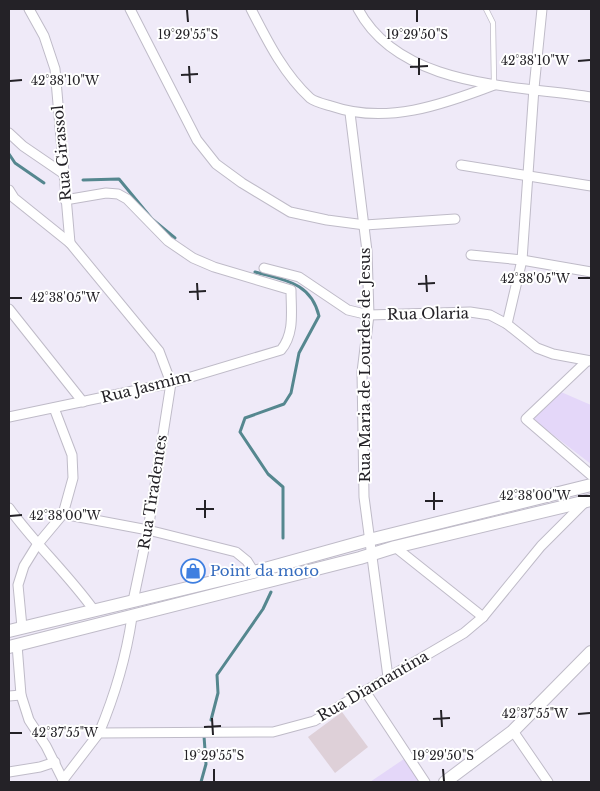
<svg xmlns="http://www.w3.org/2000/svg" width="600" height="791" font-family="'Libre Baskerville',serif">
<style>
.green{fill:#e4d7f9}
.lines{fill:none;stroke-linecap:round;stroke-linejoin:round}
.stream{stroke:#55878f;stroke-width:3}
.building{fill:#ded0d8}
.lane-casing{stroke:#bfbbc8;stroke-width:6}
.street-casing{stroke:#bfbbc8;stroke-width:11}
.secondary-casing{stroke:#bfbbc8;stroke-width:14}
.lane{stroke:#fff;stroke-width:4.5}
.street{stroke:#fff;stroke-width:9}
.secondary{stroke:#fff;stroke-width:12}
.ticks{fill:none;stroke:#242227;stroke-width:2}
.labels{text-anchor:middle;stroke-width:4;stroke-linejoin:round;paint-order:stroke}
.street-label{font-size:15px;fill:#242227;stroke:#fff}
.shop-label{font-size:15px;fill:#366cbe;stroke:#fff;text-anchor:start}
.ticks-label{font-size:12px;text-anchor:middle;fill:#242227;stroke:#fff;stroke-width:4;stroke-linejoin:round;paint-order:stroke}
</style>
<rect width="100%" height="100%" fill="#efeaf8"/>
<g class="green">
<path d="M 561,392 L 591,405 L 591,464 L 531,418 Z"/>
<path d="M 404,759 L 420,782 L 370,782 Z"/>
</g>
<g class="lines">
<g class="stream">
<path d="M 9,154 L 15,163 L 44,183"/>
<path d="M 83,180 L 119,179 L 152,219 L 175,238"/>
<path d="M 255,272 C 284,280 311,282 319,316 L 299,353 L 291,393 L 284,404 L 245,418 L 240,432 L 268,474 L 283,487 L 283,538"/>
<path d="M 211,720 L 218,693 L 217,675 L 263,609 L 271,592"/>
<path d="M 201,782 L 206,764 L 204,736"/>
</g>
</g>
<path class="building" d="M 342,712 L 368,747 L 335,773 L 308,737 Z"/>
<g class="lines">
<g class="lane-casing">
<path id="lane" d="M 486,9 L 493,23 L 494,84"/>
</g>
<g class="street-casing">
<g id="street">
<path d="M 29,9 L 44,36 L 55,69 L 70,243"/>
<path d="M 130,9 L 197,140 L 216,164 L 242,183 L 290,212 L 327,220 L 365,225 L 455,219"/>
<path d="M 251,9 C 267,40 283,73 310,98 C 315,102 324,104 331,106 C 386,125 442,105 494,85"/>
<path d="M 358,9 C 400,88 514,85 591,97"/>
<path d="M 350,113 L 367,251 L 369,315 L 362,372 L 364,497 L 388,677"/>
<path d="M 9,133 L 23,146 L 64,174"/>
<path d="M 461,165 L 591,186"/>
<path d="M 9,190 L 14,198 L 70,243 L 159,351 L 171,383 L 148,530 L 133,601"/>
<path d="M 471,255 L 522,260 L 591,272"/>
<path d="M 264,268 L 299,277 L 348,310 L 369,315 L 470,312 L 490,315 L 507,324 L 537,348 L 553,354 L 591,361"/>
<path d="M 9,309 L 83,402"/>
<path d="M 507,324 L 522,260 L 534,88 L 542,9"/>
<path d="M 587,361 L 526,419 L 591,475"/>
<path d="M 9,417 L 171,383 L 281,350 C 295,333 291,311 291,290 L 214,267 L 193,258 L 168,241 L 127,199 L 118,194 L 106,193 L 65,200"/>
<path d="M 9,508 C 35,544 67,573 93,609"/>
<path d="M 63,514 L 148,530 L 236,552 L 247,561 L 254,572"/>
<path d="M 395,547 L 483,617"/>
<path d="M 22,627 L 18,585 L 24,566 L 37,545 L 63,514 L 73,478 L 72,455 L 54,408"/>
<path d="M 17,645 L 21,695 L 29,720 L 46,746 L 64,782"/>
<path d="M 365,691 L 425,782"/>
<path d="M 9,696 L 21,695"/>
<path d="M 513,731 L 548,782"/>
<path d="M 99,733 C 115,695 126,658 132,617"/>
<path d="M 9,772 L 40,767 L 55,762"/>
<path d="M 63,780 L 99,733 L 273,732 L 314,721 L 464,633 L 483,617 L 541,546 L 585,502"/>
</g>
</g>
<g class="secondary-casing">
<g id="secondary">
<path d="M 9,631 L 254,572 L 369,540 L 591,485"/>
<path d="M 9,647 L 360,558 L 395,547 L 591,500"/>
<path d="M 445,782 L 513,731 L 591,652"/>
</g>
</g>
<use href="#lane" class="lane"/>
<use href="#street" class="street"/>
<use href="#secondary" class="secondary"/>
</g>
<path class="ticks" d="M 187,10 L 188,22M 417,10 L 417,22M 419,58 L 419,75M 578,61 L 590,60M 189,66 L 190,83M 410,67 L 428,66M 181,75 L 198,74M 10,81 L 22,80M 426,275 L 427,292M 578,278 L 590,278M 197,283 L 198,300M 418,284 L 435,283M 189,292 L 206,291M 10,298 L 22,298M 434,492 L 434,510M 578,496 L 590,496M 205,500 L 205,518M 425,501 L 443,501M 196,509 L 214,509M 10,516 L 22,515M 441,710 L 442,727M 578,714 L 590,713M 212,718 L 213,735M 433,719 L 450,718M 204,727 L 221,726M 10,733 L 22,733M 214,769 L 214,781M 443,769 L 444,781"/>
<defs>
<g id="shop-ring" transform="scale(1.25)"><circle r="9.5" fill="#fff" stroke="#3f7fe0" stroke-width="1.5"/><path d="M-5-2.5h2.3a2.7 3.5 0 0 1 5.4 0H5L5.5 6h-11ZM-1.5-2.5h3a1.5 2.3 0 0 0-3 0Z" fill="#3f7fe0"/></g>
</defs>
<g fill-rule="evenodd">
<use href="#shop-ring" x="193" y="571"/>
</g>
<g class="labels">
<g class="street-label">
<text transform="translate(62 153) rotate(-95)" y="5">Rua Girassol</text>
<text transform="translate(428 314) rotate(-1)" y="5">Rua Olaria</text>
<text transform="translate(365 365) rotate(-90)" y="5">Rua Maria de Lourdes de Jesus</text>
<text transform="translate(146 387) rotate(-14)" y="5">Rua Jasmim</text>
<text transform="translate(153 492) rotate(-81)" y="5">Rua Tiradentes</text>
<text transform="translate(373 686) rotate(-30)" y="5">Rua Diamantina</text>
</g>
<g class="shop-label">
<text x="210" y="576">Point da moto</text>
</g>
</g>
<g class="ticks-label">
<text x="188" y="39">19°29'55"S</text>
<text x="417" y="39">19°29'50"S</text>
<text x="535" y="65">42°38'10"W</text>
<text x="65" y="85">42°38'10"W</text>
<text x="535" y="283">42°38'05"W</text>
<text x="65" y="302">42°38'05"W</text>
<text x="535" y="500">42°38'00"W</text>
<text x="65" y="520">42°38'00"W</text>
<text x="535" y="718">42°37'55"W</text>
<text x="65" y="737">42°37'55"W</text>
<text x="214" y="760">19°29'55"S</text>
<text x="443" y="760">19°29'50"S</text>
</g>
<rect width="600" height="791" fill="none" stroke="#242227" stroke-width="20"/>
</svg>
